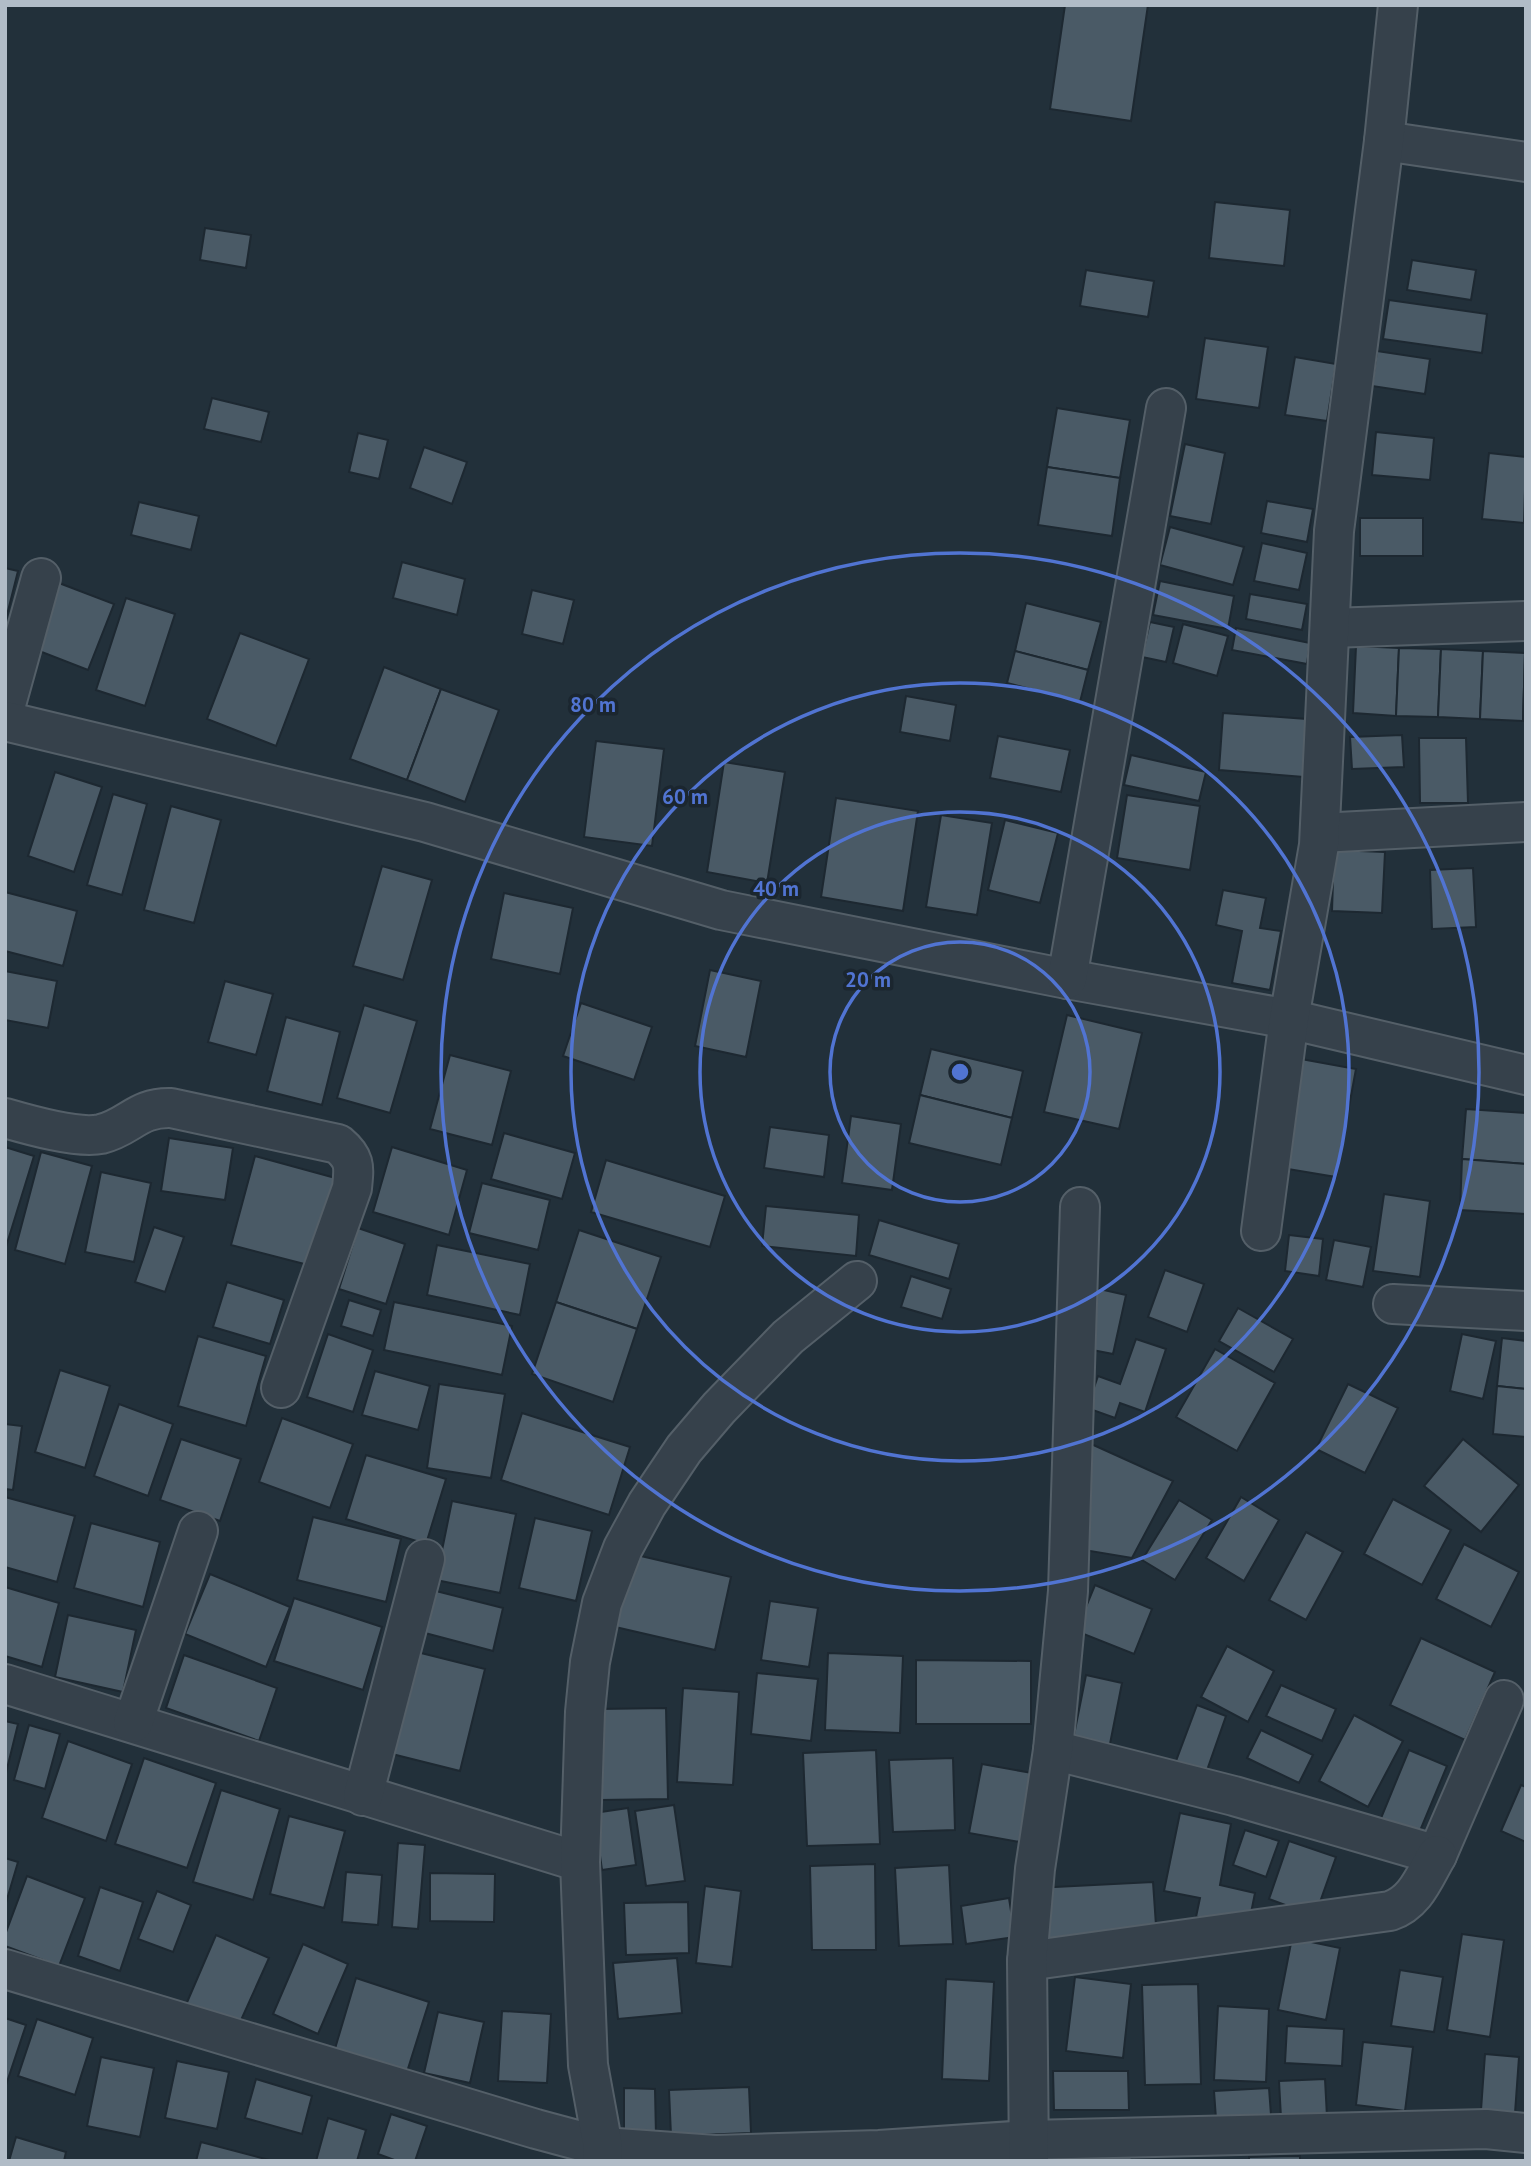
<svg xmlns="http://www.w3.org/2000/svg" width="1531" height="2166" font-family="'PT Sans',sans-serif">
<style>
.building{fill:#4a5a66;stroke:#1d2831;stroke-width:2}
.lines{fill:none;stroke-linecap:round;stroke-linejoin:round}
.minor-casing{stroke:#545f68;stroke-width:42}
.minor{stroke:#36414b;stroke-width:38}
.ring{fill:none;stroke:#5174d2;stroke-width:3.5}
.centre{fill:#5174d2;stroke:#1b262f;stroke-width:3.5}
.ring-label{font-size:21px;text-anchor:middle;font-weight:bold;fill:#5174d2;stroke:#1b262f;stroke-width:7;stroke-linejoin:round;paint-order:stroke}
</style>
<rect width="100%" height="100%" fill="#22303a"/>
<g class="building">
<path d="M 1065,5 L 1148,5 L 1131,121 L 1050,109 Z"/>
<path d="M 1215,202 L 1290,210 L 1284,266 L 1209,258 Z"/>
<path d="M 205,228 L 251,235 L 246,268 L 200,260 Z"/>
<path d="M 1412,260 L 1476,270 L 1471,300 L 1407,290 Z"/>
<path d="M 1086,270 L 1154,281 L 1148,317 L 1080,306 Z"/>
<path d="M 1389,300 L 1487,314 L 1482,353 L 1383,339 Z"/>
<path d="M 1205,338 L 1268,347 L 1259,408 L 1196,399 Z"/>
<path d="M 1377,351 L 1430,359 L 1425,394 L 1372,386 Z"/>
<path d="M 1295,357 L 1336,364 L 1327,421 L 1285,415 Z"/>
<path d="M 212,398 L 269,412 L 261,442 L 204,429 Z"/>
<path d="M 1057,408 L 1130,420 L 1120,478 L 1047,467 Z"/>
<path d="M 1376,432 L 1434,438 L 1430,480 L 1372,475 Z"/>
<path d="M 358,433 L 388,440 L 379,479 L 349,472 Z"/>
<path d="M 1185,444 L 1225,453 L 1211,524 L 1170,516 Z"/>
<path d="M 424,447 L 467,462 L 452,504 L 410,488 Z"/>
<path d="M 1489,453 L 1526,457 L 1524,523 L 1482,519 Z"/>
<path d="M 1047,467 L 1120,478 L 1112,536 L 1038,525 Z"/>
<path d="M 1267,501 L 1313,509 L 1307,542 L 1261,533 Z"/>
<path d="M 139,502 L 199,516 L 191,550 L 131,535 Z"/>
<rect x="1360" y="518" width="63" height="38"/>
<path d="M 1170,527 L 1244,547 L 1233,585 L 1160,565 Z"/>
<path d="M 1262,543 L 1307,553 L 1299,590 L 1254,581 Z"/>
<path d="M 402,562 L 465,579 L 457,615 L 393,598 Z"/>
<path d="M 5,568 L 18,571 L 5,623 Z"/>
<path d="M 1160,581 L 1234,596 L 1228,629 L 1153,615 Z"/>
<path d="M 59,583 L 114,604 L 88,670 L 34,649 Z"/>
<path d="M 532,590 L 574,600 L 563,644 L 522,634 Z"/>
<path d="M 1250,594 L 1307,604 L 1302,630 L 1246,619 Z"/>
<path d="M 126,598 L 175,614 L 145,706 L 96,690 Z"/>
<path d="M 1026,603 L 1101,622 L 1088,670 L 1015,651 Z"/>
<path d="M 1150,622 L 1174,627 L 1166,662 L 1142,657 Z"/>
<path d="M 1183,624 L 1228,636 L 1217,676 L 1173,663 Z"/>
<path d="M 1236,628 L 1310,643 L 1307,664 L 1232,650 Z"/>
<path d="M 240,633 L 309,659 L 276,746 L 207,719 Z"/>
<path d="M 1356,646 L 1399,648 L 1396,716 L 1353,713 Z"/>
<path d="M 1399,648 L 1441,649 L 1438,717 L 1396,716 Z"/>
<path d="M 1441,649 L 1483,651 L 1480,719 L 1438,717 Z"/>
<path d="M 1015,651 L 1088,670 L 1080,702 L 1007,683 Z"/>
<path d="M 1483,651 L 1525,653 L 1523,721 L 1480,719 Z"/>
<path d="M 1525,653 L 1526,653 L 1526,721 L 1523,721 Z"/>
<path d="M 384,667 L 441,689 L 407,780 L 350,759 Z"/>
<path d="M 441,689 L 499,710 L 465,802 L 407,780 Z"/>
<path d="M 906,696 L 956,705 L 950,741 L 900,732 Z"/>
<path d="M 1223,713 L 1307,719 L 1304,777 L 1219,770 Z"/>
<path d="M 1402,735 L 1404,767 L 1352,769 L 1350,737 Z"/>
<path d="M 998,736 L 1070,750 L 1061,792 L 990,778 Z"/>
<path d="M 1419,738 L 1466,738 L 1468,803 L 1420,803 Z"/>
<path d="M 596,741 L 664,749 L 652,846 L 584,837 Z"/>
<path d="M 1131,755 L 1206,772 L 1199,801 L 1124,785 Z"/>
<path d="M 724,762 L 785,772 L 767,883 L 707,872 Z"/>
<path d="M 55,772 L 102,787 L 74,872 L 28,856 Z"/>
<path d="M 113,794 L 147,804 L 122,895 L 87,885 Z"/>
<path d="M 1127,795 L 1200,806 L 1190,870 L 1117,858 Z"/>
<path d="M 836,798 L 918,811 L 903,911 L 821,897 Z"/>
<path d="M 171,806 L 221,820 L 194,923 L 144,910 Z"/>
<path d="M 941,815 L 992,823 L 977,915 L 926,907 Z"/>
<path d="M 1005,820 L 1058,833 L 1040,903 L 988,890 Z"/>
<path d="M 1334,850 L 1385,852 L 1382,913 L 1332,911 Z"/>
<path d="M 382,866 L 432,880 L 403,980 L 353,966 Z"/>
<path d="M 1473,868 L 1476,927 L 1432,929 L 1430,870 Z"/>
<path d="M 1223,890 L 1266,898 L 1260,928 L 1281,931 L 1270,990 L 1232,983 L 1242,931 L 1216,925 Z"/>
<path d="M 5,892 L 77,911 L 63,966 L 5,951 Z"/>
<path d="M 504,893 L 573,908 L 560,974 L 491,959 Z"/>
<path d="M 710,970 L 761,981 L 746,1057 L 695,1046 Z"/>
<path d="M 5,971 L 57,981 L 48,1028 L 5,1020 Z"/>
<path d="M 225,981 L 273,994 L 256,1055 L 208,1042 Z"/>
<path d="M 581,1003 L 652,1027 L 634,1080 L 563,1056 Z"/>
<path d="M 364,1005 L 417,1021 L 390,1113 L 337,1098 Z"/>
<path d="M 1067,1015 L 1142,1033 L 1119,1129 L 1044,1112 Z"/>
<path d="M 286,1017 L 340,1032 L 322,1105 L 267,1091 Z"/>
<path d="M 931,1049 L 1023,1071 L 1012,1118 L 920,1095 Z"/>
<path d="M 450,1055 L 511,1071 L 492,1145 L 430,1129 Z"/>
<path d="M 1301,1059 L 1356,1069 L 1336,1177 L 1282,1168 Z"/>
<path d="M 920,1095 L 1012,1118 L 1001,1165 L 909,1143 Z"/>
<path d="M 1466,1109 L 1526,1113 L 1526,1164 L 1462,1159 Z"/>
<path d="M 851,1116 L 901,1124 L 892,1190 L 842,1183 Z"/>
<path d="M 770,1127 L 829,1135 L 824,1177 L 764,1168 Z"/>
<path d="M 504,1133 L 575,1153 L 562,1199 L 491,1179 Z"/>
<path d="M 169,1138 L 233,1148 L 225,1200 L 161,1191 Z"/>
<path d="M 5,1147 L 34,1156 L 5,1250 Z"/>
<path d="M 392,1147 L 467,1170 L 449,1235 L 373,1212 Z"/>
<path d="M 41,1152 L 92,1166 L 65,1264 L 15,1250 Z"/>
<path d="M 255,1156 L 339,1179 L 316,1267 L 231,1245 Z"/>
<path d="M 1462,1159 L 1526,1164 L 1526,1214 L 1460,1210 Z"/>
<path d="M 606,1160 L 725,1196 L 710,1247 L 591,1212 Z"/>
<path d="M 101,1172 L 151,1183 L 134,1262 L 85,1252 Z"/>
<path d="M 482,1183 L 550,1200 L 538,1250 L 469,1233 Z"/>
<path d="M 1384,1194 L 1430,1201 L 1420,1277 L 1373,1271 Z"/>
<path d="M 766,1206 L 859,1215 L 856,1256 L 762,1246 Z"/>
<path d="M 879,1220 L 959,1244 L 949,1279 L 869,1255 Z"/>
<path d="M 154,1227 L 184,1237 L 165,1292 L 135,1282 Z"/>
<path d="M 358,1228 L 405,1244 L 386,1304 L 339,1289 Z"/>
<path d="M 579,1230 L 661,1257 L 637,1329 L 556,1302 Z"/>
<path d="M 1289,1235 L 1323,1239 L 1319,1276 L 1285,1271 Z"/>
<path d="M 1334,1240 L 1371,1247 L 1363,1287 L 1326,1280 Z"/>
<path d="M 437,1245 L 530,1264 L 520,1315 L 427,1295 Z"/>
<path d="M 1165,1270 L 1204,1284 L 1187,1332 L 1148,1317 Z"/>
<path d="M 911,1276 L 951,1289 L 942,1319 L 901,1307 Z"/>
<path d="M 227,1282 L 284,1300 L 270,1344 L 213,1327 Z"/>
<path d="M 1095,1288 L 1126,1295 L 1113,1354 L 1082,1348 Z"/>
<path d="M 349,1300 L 381,1310 L 373,1336 L 341,1326 Z"/>
<path d="M 394,1302 L 512,1326 L 502,1375 L 384,1350 Z"/>
<path d="M 556,1302 L 637,1329 L 613,1402 L 532,1374 Z"/>
<path d="M 1238,1308 L 1293,1339 L 1274,1372 L 1219,1341 Z"/>
<path d="M 328,1334 L 373,1350 L 353,1412 L 307,1397 Z"/>
<path d="M 1462,1334 L 1496,1341 L 1483,1399 L 1450,1391 Z"/>
<path d="M 198,1336 L 266,1356 L 246,1426 L 178,1406 Z"/>
<path d="M 1502,1338 L 1526,1341 L 1526,1389 L 1497,1386 Z"/>
<path d="M 1136,1339 L 1166,1349 L 1145,1412 L 1120,1403 L 1115,1418 L 1087,1408 L 1098,1376 L 1120,1384 Z"/>
<path d="M 1215,1349 L 1275,1383 L 1237,1451 L 1176,1417 Z"/>
<path d="M 60,1370 L 110,1386 L 85,1468 L 35,1452 Z"/>
<path d="M 375,1371 L 430,1386 L 418,1430 L 362,1415 Z"/>
<path d="M 439,1384 L 505,1394 L 491,1478 L 427,1468 Z"/>
<path d="M 1348,1384 L 1398,1408 L 1365,1473 L 1316,1449 Z"/>
<path d="M 1497,1386 L 1526,1389 L 1526,1437 L 1493,1434 Z"/>
<path d="M 119,1404 L 173,1424 L 148,1496 L 94,1476 Z"/>
<path d="M 522,1413 L 630,1447 L 609,1515 L 501,1480 Z"/>
<path d="M 282,1418 L 353,1444 L 330,1508 L 259,1482 Z"/>
<path d="M 5,1424 L 22,1426 L 13,1490 L 5,1489 Z"/>
<path d="M 181,1439 L 241,1459 L 220,1521 L 160,1500 Z"/>
<path d="M 1463,1439 L 1519,1485 L 1481,1532 L 1424,1486 Z"/>
<path d="M 1089,1443 L 1173,1481 L 1132,1558 L 1072,1548 Z"/>
<path d="M 366,1455 L 446,1479 L 426,1544 L 346,1519 Z"/>
<path d="M 5,1497 L 75,1516 L 57,1582 L 5,1567 Z"/>
<path d="M 1241,1497 L 1279,1520 L 1244,1581 L 1206,1558 Z"/>
<path d="M 1393,1499 L 1451,1530 L 1422,1585 L 1364,1554 Z"/>
<path d="M 1179,1500 L 1212,1520 L 1175,1580 L 1142,1560 Z"/>
<path d="M 452,1501 L 516,1514 L 500,1593 L 436,1580 Z"/>
<path d="M 313,1517 L 401,1539 L 386,1602 L 297,1580 Z"/>
<path d="M 535,1518 L 592,1531 L 576,1601 L 519,1588 Z"/>
<path d="M 91,1523 L 160,1542 L 143,1607 L 74,1588 Z"/>
<path d="M 1306,1532 L 1343,1552 L 1306,1620 L 1269,1600 Z"/>
<path d="M 1464,1544 L 1519,1572 L 1491,1627 L 1436,1599 Z"/>
<path d="M 628,1553 L 731,1577 L 715,1650 L 611,1626 Z"/>
<path d="M 210,1574 L 290,1607 L 266,1667 L 185,1634 Z"/>
<path d="M 1095,1585 L 1152,1609 L 1134,1654 L 1076,1631 Z"/>
<path d="M 5,1587 L 59,1603 L 42,1667 L 5,1656 Z"/>
<path d="M 436,1591 L 503,1608 L 493,1651 L 425,1633 Z"/>
<path d="M 294,1598 L 382,1627 L 363,1690 L 274,1661 Z"/>
<path d="M 770,1601 L 818,1608 L 809,1667 L 761,1660 Z"/>
<path d="M 68,1615 L 136,1630 L 123,1692 L 55,1677 Z"/>
<path d="M 1421,1638 L 1495,1672 L 1465,1740 L 1390,1705 Z"/>
<path d="M 1227,1646 L 1274,1671 L 1248,1722 L 1201,1697 Z"/>
<path d="M 413,1651 L 485,1669 L 460,1771 L 388,1753 Z"/>
<path d="M 828,1653 L 903,1656 L 900,1733 L 825,1730 Z"/>
<path d="M 184,1655 L 277,1688 L 259,1741 L 166,1708 Z"/>
<path d="M 916,1660 L 1031,1661 L 1031,1724 L 916,1724 Z"/>
<path d="M 757,1673 L 818,1679 L 811,1741 L 751,1734 Z"/>
<path d="M 1086,1675 L 1122,1683 L 1109,1749 L 1073,1740 Z"/>
<path d="M 1281,1685 L 1336,1709 L 1322,1741 L 1266,1716 Z"/>
<path d="M 683,1688 L 739,1692 L 733,1785 L 677,1782 Z"/>
<path d="M 1197,1705 L 1226,1716 L 1206,1773 L 1176,1761 Z"/>
<path d="M 666,1708 L 668,1799 L 600,1800 L 598,1709 Z"/>
<path d="M 1354,1715 L 1403,1741 L 1368,1807 L 1319,1781 Z"/>
<path d="M 5,1721 L 18,1724 L 5,1777 Z"/>
<path d="M 29,1725 L 60,1734 L 45,1789 L 14,1780 Z"/>
<path d="M 1261,1730 L 1313,1755 L 1299,1783 L 1247,1758 Z"/>
<path d="M 68,1741 L 132,1764 L 106,1841 L 42,1818 Z"/>
<path d="M 876,1750 L 880,1844 L 807,1846 L 803,1753 Z"/>
<path d="M 1409,1750 L 1447,1766 L 1417,1838 L 1379,1823 Z"/>
<path d="M 144,1758 L 216,1783 L 187,1868 L 115,1844 Z"/>
<path d="M 953,1758 L 955,1830 L 893,1832 L 889,1760 Z"/>
<path d="M 982,1764 L 1032,1773 L 1020,1842 L 969,1833 Z"/>
<path d="M 1521,1785 L 1526,1787 L 1526,1842 L 1501,1831 Z"/>
<path d="M 221,1790 L 280,1809 L 253,1900 L 193,1882 Z"/>
<path d="M 674,1805 L 685,1881 L 646,1886 L 635,1811 Z"/>
<path d="M 628,1808 L 636,1865 L 602,1870 L 594,1813 Z"/>
<path d="M 1180,1813 L 1231,1824 L 1220,1885 L 1255,1893 L 1248,1928 L 1196,1917 L 1200,1898 L 1164,1891 Z"/>
<path d="M 289,1816 L 345,1831 L 324,1908 L 270,1894 Z"/>
<path d="M 1245,1830 L 1279,1841 L 1266,1877 L 1233,1865 Z"/>
<path d="M 1289,1841 L 1336,1857 L 1315,1916 L 1269,1899 Z"/>
<path d="M 398,1843 L 425,1845 L 418,1929 L 392,1927 Z"/>
<path d="M 5,1858 L 18,1862 L 5,1906 Z"/>
<path d="M 875,1864 L 876,1950 L 812,1950 L 810,1866 Z"/>
<path d="M 949,1865 L 953,1944 L 899,1946 L 895,1868 Z"/>
<path d="M 346,1872 L 382,1875 L 378,1925 L 342,1922 Z"/>
<path d="M 430,1873 L 495,1874 L 494,1922 L 430,1921 Z"/>
<path d="M 27,1876 L 85,1898 L 59,1966 L 5,1946 L 5,1935 Z"/>
<path d="M 1153,1882 L 1157,1940 L 1039,1947 L 1035,1888 Z"/>
<path d="M 705,1886 L 741,1891 L 732,1967 L 696,1963 Z"/>
<path d="M 100,1887 L 143,1902 L 120,1971 L 78,1956 Z"/>
<path d="M 157,1891 L 191,1905 L 173,1952 L 138,1939 Z"/>
<path d="M 1009,1898 L 1015,1937 L 966,1944 L 961,1906 Z"/>
<path d="M 688,1902 L 689,1953 L 626,1955 L 624,1903 Z"/>
<path d="M 1462,1934 L 1504,1940 L 1490,2037 L 1447,2030 Z"/>
<path d="M 216,1935 L 269,1958 L 237,2029 L 185,2007 Z"/>
<path d="M 1292,1938 L 1340,1948 L 1326,2020 L 1278,2010 Z"/>
<path d="M 303,1944 L 348,1964 L 318,2034 L 273,2014 Z"/>
<path d="M 677,1958 L 682,2013 L 618,2019 L 613,1963 Z"/>
<path d="M 1400,1970 L 1443,1977 L 1434,2032 L 1391,2026 Z"/>
<path d="M 1075,1977 L 1131,1984 L 1123,2058 L 1066,2051 Z"/>
<path d="M 356,1978 L 429,2002 L 406,2075 L 334,2052 Z"/>
<path d="M 946,1979 L 994,1982 L 989,2081 L 942,2079 Z"/>
<path d="M 1198,1984 L 1201,2084 L 1145,2085 L 1142,1985 Z"/>
<path d="M 1218,2006 L 1269,2009 L 1266,2082 L 1214,2080 Z"/>
<path d="M 502,2011 L 551,2014 L 547,2083 L 498,2081 Z"/>
<path d="M 438,2012 L 484,2022 L 470,2083 L 424,2073 Z"/>
<path d="M 5,2018 L 26,2025 L 5,2088 Z"/>
<path d="M 37,2019 L 93,2038 L 75,2095 L 18,2076 Z"/>
<path d="M 1287,2026 L 1344,2029 L 1342,2066 L 1285,2063 Z"/>
<path d="M 1363,2042 L 1413,2047 L 1405,2111 L 1356,2105 Z"/>
<path d="M 1485,2054 L 1519,2057 L 1515,2113 L 1481,2110 Z"/>
<path d="M 101,2057 L 154,2068 L 140,2137 L 87,2126 Z"/>
<path d="M 177,2061 L 229,2072 L 217,2129 L 165,2118 Z"/>
<path d="M 1053,2071 L 1128,2071 L 1129,2110 L 1054,2110 Z"/>
<path d="M 256,2079 L 312,2096 L 302,2134 L 245,2118 Z"/>
<path d="M 1325,2079 L 1327,2117 L 1281,2118 L 1279,2081 Z"/>
<path d="M 749,2087 L 751,2133 L 671,2136 L 669,2090 Z"/>
<path d="M 624,2088 L 655,2089 L 656,2136 L 624,2136 Z"/>
<path d="M 1269,2088 L 1271,2115 L 1216,2119 L 1214,2091 Z"/>
<path d="M 391,2114 L 427,2126 L 415,2161 L 397,2161 L 378,2154 Z"/>
<path d="M 328,2118 L 366,2130 L 357,2161 L 316,2161 Z"/>
<path d="M 16,2137 L 66,2152 L 64,2161 L 9,2161 Z"/>
<path d="M 201,2142 L 273,2161 L 196,2161 Z"/>
<path d="M 1129,2144 L 1132,2161 L 1060,2161 L 1059,2157 Z"/>
<path d="M 1300,2156 L 1300,2161 L 1249,2161 L 1249,2157 Z"/>
</g>
<g class="lines">
<g class="minor-casing">
<g id="minor">
<path d="M 1384,141 L 1526,162"/>
<path d="M 1331,628 L 1526,621"/>
<path d="M 5,708 L 41,578"/>
<path d="M 5,721 L 425,822 L 721,910 L 1067,979 L 1289,1019 L 1526,1075"/>
<path d="M 1320,833 L 1526,822"/>
<path d="M 1067,979 L 1166,408"/>
<path d="M 5,1118 C 29,1125 78,1139 101,1134 C 130,1127 137,1107 171,1108 L 338,1144 C 356,1159 354,1167 352,1188 L 281,1388"/>
<path d="M 1261,1231 L 1289,1019 L 1319,845 L 1334,531 L 1384,141 L 1398,5"/>
<path d="M 1393,1304 L 1526,1311"/>
<path d="M 5,1684 L 580,1862"/>
<path d="M 133,1723 L 198,1531"/>
<path d="M 1053,1750 L 1234,1796 L 1437,1855 L 1504,1700"/>
<path d="M 363,1796 L 425,1559"/>
<path d="M 1027,1961 L 1390,1911 C 1416,1902 1424,1877 1437,1855"/>
<path d="M 5,1969 L 536,2129 L 603,2147 L 715,2155 L 879,2150 L 1028,2140 L 1486,2129 L 1526,2133"/>
<path d="M 602,2161 L 603,2147 L 588,2065 L 580,1862 L 585,1712 L 590,1662 L 602,1603 L 623,1548 L 647,1504 L 684,1449 L 719,1408 L 788,1337 L 857,1281"/>
<path d="M 1029,2161 L 1027,1961 L 1035,1869 L 1053,1750 L 1068,1591 L 1080,1207"/>
</g>
</g>
<use href="#minor" class="minor"/>
</g>
<g class="ring">
<circle cx="960" cy="1072" r="130"/>
<circle cx="960" cy="1072" r="260"/>
<circle cx="960" cy="1072" r="389"/>
<circle cx="960" cy="1072" r="519"/>
</g>
<circle cx="960" cy="1072" r="10" class="centre"/>
<g class="ring-label">
<text x="593" y="712">80 m</text>
<text x="685" y="804">60 m</text>
<text x="776" y="896">40 m</text>
<text x="868" y="987">20 m</text>
</g>
<rect width="1531" height="2166" fill="none" stroke="#b1bcc7" stroke-width="14"/>
</svg>
